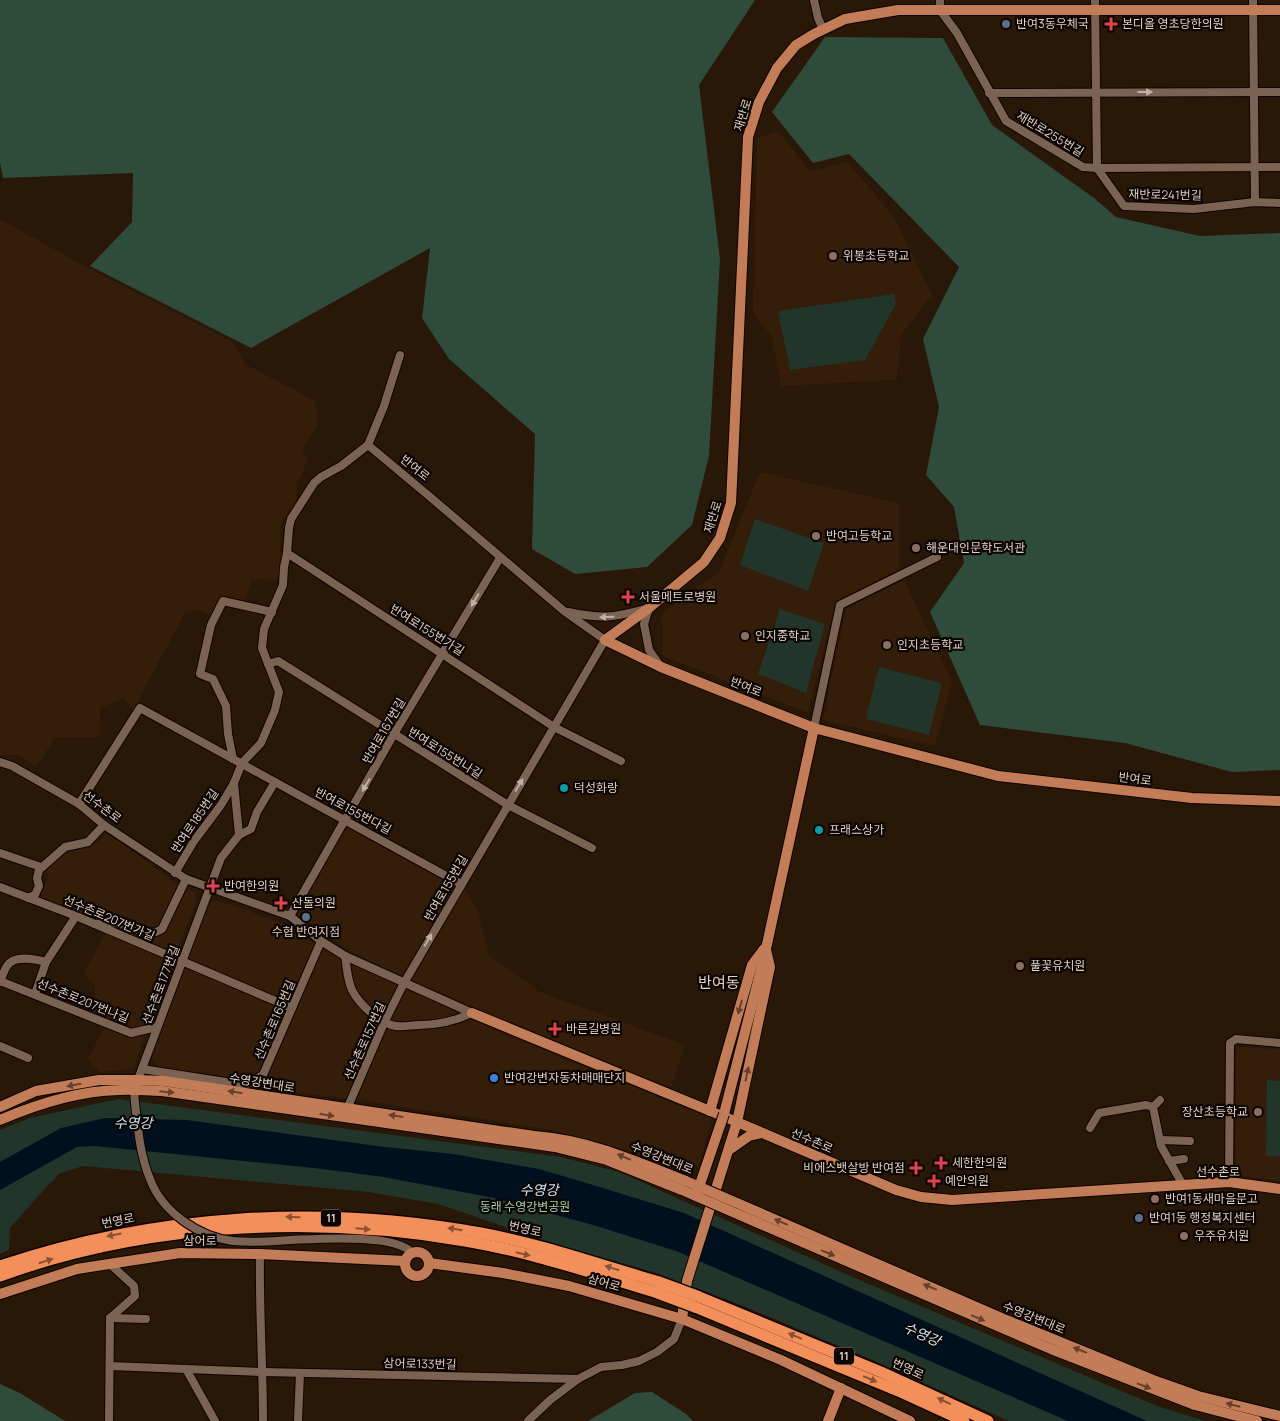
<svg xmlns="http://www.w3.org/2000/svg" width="1280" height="1421" font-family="Manrope,'Noto Sans KR',sans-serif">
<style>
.built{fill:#341d09}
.green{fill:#22352a}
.forest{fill:#2f4b3b}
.water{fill:#00101f}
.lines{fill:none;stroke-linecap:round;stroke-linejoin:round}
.minor-casing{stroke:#110300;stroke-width:10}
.major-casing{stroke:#110300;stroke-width:12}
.highway-casing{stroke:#110300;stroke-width:14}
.minor{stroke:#7a6353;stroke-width:8}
.major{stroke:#c27d58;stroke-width:10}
.highway{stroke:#f28f5b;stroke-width:11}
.minor-bridge-casing{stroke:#110300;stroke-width:10;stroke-linecap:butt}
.major-bridge-casing{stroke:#110300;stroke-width:12;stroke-linecap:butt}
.highway-bridge-casing{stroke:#110300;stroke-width:14;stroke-linecap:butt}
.minor-bridge{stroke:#7a6353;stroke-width:8}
.major-bridge{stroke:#c27d58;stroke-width:10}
.highway-bridge{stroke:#f28f5b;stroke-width:11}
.oneway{fill:#c0b0a5}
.oneway2{fill:#67412d}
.oneway3{fill:#8a5133}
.service-dot{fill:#5c6f8a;stroke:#0c0502;stroke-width:2}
.health-dot{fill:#e0444e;stroke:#0c0502;stroke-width:2}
.education-dot{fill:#8d6e63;stroke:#0c0502;stroke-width:2}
.culture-dot{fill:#0f9aa8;stroke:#0c0502;stroke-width:2}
.shop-dot{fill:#3f7fe0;stroke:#0c0502;stroke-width:2}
.labels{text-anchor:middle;stroke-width:4.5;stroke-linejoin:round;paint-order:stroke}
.shield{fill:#0c0502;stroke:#9f948d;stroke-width:1}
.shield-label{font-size:11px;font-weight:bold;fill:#ded1c8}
.poi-label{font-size:12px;fill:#ded1c8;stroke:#0c0502;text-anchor:start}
.street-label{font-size:12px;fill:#ded1c8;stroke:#0c0502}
.park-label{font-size:12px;fill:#9cd4b3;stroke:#0c0502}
.water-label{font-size:14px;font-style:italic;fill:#c8e7fd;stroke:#0c0502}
.quarter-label{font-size:15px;fill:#ded1c8;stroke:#0c0502}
</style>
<rect width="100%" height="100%" fill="#291708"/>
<g class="built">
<path d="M 778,131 L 810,171 L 848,162 L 894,217 L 932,295 L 901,335 L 897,380 L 781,386 L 772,337 L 753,313 L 757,138 Z"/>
<path d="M 0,219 L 90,269 L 232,341 L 245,364 L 315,401 L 319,422 L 302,451 L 306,458 L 306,464 L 297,485 L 296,503 L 284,519 L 280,528 L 281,565 L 277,580 L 252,579 L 245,602 L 220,597 L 212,617 L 199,610 L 185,613 L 133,710 L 125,699 L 122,699 L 100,708 L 101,734 L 96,737 L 55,738 L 36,767 L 18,755 L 0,755 Z"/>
<path d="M 760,472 L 899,503 L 899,569 L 836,601 L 808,713 L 663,656 L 662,613 L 719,572 Z"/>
<path d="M 904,580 L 952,681 L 935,746 L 823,720 L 846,609 Z"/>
<path d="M 350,826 L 451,884 L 465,889 L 478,910 L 489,955 L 540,992 L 685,1045 L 671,1088 L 485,1012 L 418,983 L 355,954 L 297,915 L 344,830 Z"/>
<path d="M 105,833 L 120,842 L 176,883 L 195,892 L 196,902 L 133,1069 L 100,1072 L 88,1059 L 104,1028 L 102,1017 L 94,1012 L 95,986 L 84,974 L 109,925 L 41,898 L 48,875 L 44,871 L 74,847 L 94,843 L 103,838 Z"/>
<path d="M 218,900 L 290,926 L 297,932 L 335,956 L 500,1032 L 712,1119 L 699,1165 L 689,1170 L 640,1154 L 551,1130 L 359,1100 L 204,1081 L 163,1074 L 151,1057 L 208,904 Z"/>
<path d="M 1236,1047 L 1280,1049 L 1280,1181 L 1236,1175 Z"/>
</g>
<g class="green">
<path d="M 894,294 L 896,304 L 865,360 L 790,370 L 778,311 Z"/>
<path d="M 755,519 L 824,543 L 808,591 L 740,565 Z"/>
<path d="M 780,609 L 825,624 L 806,693 L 758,674 Z"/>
<path d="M 879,667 L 942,683 L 929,735 L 866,719 Z"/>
<path d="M 1267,1080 L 1280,1081 L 1280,1156 L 1266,1156 Z"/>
<path d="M 118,1099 L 561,1157 L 619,1172 L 857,1279 L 1157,1406 L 1205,1421 L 1009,1421 L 870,1359 L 741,1305 L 656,1273 L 559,1245 L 438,1204 L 369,1192 L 83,1166 L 58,1174 L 54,1180 L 49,1184 L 10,1228 L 9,1250 L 0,1254 L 0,1130 L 30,1118 Z"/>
</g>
<g class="forest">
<path d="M 0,0 L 755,0 L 699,85 L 720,259 L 709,456 L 692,525 L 647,567 L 575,574 L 532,549 L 535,434 L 449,359 L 422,318 L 430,248 L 251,348 L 90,266 L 132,222 L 133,173 L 3,178 L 0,163 Z"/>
<path d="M 825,37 L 943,38 L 992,125 L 1094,198 L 1116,217 L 1200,236 L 1280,233 L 1280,770 L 1232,772 L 1125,743 L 980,725 L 930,612 L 964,563 L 954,507 L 926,475 L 939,407 L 923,339 L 959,267 L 849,154 L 813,163 L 772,112 Z"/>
<path d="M 0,1384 L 20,1393 L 65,1421 L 0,1421 Z"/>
<path d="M 652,1392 L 686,1414 L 693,1421 L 588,1421 L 635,1393 Z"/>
</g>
<path class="water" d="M 105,1118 L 187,1120 L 377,1146 L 453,1154 L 539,1169 L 593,1185 L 684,1213 L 1147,1421 L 1068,1421 L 676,1251 L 593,1225 L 494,1198 L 384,1177 L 314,1168 L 95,1146 L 77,1147 L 0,1190 L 0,1162 L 61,1128 Z"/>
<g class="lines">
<g class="minor-casing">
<g id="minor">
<path d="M 814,0 L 818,18 L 823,29"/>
<path d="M 940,0 L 940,10 L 957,33 L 1006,121 L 1083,167 L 1097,168 L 1280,167"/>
<path d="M 1095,0 L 1097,168"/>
<path d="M 1253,0 L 1255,202"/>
<path d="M 989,93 L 1280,92"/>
<path d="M 1097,168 L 1124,206 L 1194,209 L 1255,202 L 1280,203"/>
<path d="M 368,445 L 384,406 L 400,355"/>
<path d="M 287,553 L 554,727 L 621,761"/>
<path d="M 649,608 L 644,624 L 649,650 L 661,667"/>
<path d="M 568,612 C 601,619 613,618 645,609"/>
<path d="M 268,664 L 278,661 L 508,805 L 592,848"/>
<path d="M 814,728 L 840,605 L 937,557"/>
<path d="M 233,759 L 228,734 L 226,706 L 213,679 L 200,674 L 211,625 L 223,601 L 272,612"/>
<path d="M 0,762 L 12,766 L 79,804 L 104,825 L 186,879 L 290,916 L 321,941 L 345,956 L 472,1013"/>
<path d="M 234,783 L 239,835"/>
<path d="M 79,804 L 140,708 L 461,884"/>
<path d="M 0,853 L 41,867"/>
<path d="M 175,873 L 194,841 L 221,805 L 234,783 L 242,763 L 261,743 L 275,710 L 279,692 L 262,648 L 264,629 L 283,585 L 284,567 L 287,553 L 289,528 L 291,519 L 314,483 L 321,477 L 341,466 L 368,445"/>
<path d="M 0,887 L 76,916 L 292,1008"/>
<path d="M 28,898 L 35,895 L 39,886 L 37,878 L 39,870 L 65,847 L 88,842 L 104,825"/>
<path d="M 290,916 L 394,734 L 500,558"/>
<path d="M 95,924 C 104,923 111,922 120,924 C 135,927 147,939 162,929 L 186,879"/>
<path d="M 345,956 C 347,967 347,979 352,990 C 359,1004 380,1024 396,1026 C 404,1027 412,1025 419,1025 C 439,1025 455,1021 472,1013"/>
<path d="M 0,981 L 131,1033 L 157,1027"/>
<path d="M 0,982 C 2,977 4,970 7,966 C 14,955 35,959 46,962"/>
<path d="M 35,994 L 46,962 L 76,916"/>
<path d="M 0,1046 L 28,1058"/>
<path d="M 142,1069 L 245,1085 L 263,1075 L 321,941"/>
<path d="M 1160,1100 L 1153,1107 L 1161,1146 L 1183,1185"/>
<path d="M 135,1103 L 134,1090 L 221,858 L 239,835 L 251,829 L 257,812 L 275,782"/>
<path d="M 347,1109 L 384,1023 L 404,983 L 605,640 L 564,611 L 429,496 L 368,445"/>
<path d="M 1090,1128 L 1099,1113 L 1146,1105 L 1153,1107"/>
<path d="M 1160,1140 L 1190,1141"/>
<path d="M 1169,1161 L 1184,1159"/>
<path d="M 1229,1182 L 1230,1043 L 1236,1039 L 1280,1043"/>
<path d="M 291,1240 C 316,1239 396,1233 412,1253"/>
<path d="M 260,1254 C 259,1309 263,1365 263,1421"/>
<path d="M 110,1318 L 146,1319"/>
<path d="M 110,1366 L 263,1372 L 578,1379"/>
<path d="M 186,1369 L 215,1421"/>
<path d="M 109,1421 L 110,1318 L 135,1296 L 134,1286 L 110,1264"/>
<path d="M 298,1421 L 300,1373"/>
<path d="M 528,1421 L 550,1400 L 578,1379 L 601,1367 L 622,1365 L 639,1361 L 657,1352 L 674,1339 L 682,1319"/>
</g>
</g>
<g class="major-casing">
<g id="major">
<path d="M 1280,10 L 898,10 L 845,19 L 814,34 L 796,45 L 777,68 L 759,102 L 748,137 L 731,503 L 720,538 L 704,562 L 649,608 L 605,640 L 661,667 L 814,728 L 998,776 L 1192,798 L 1280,801"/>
<path d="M 472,1013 L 737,1122 L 896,1190 L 921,1197 L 952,1200 L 1229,1182 L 1280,1189"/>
<path d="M 0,1107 L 36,1091 L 99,1080 L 138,1080 L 164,1081 L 534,1136 C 589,1140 635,1161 686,1181"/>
<path d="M 710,1111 L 752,965 L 764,949"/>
<path d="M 724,1114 L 764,958 L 814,728"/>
<path d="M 0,1120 C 37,1104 79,1091 119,1090 C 133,1089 148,1091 162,1091 L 555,1147 L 607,1160 L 682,1190"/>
<path d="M 729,1150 L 749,1136 L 762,1133"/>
<path d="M 737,1203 L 1004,1319 L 1153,1380 L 1198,1396 L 1280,1416"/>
<path d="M 735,1213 L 1051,1349 L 1195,1405 L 1257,1421"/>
<circle cx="417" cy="1264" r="12"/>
<path d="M 429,1263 L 503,1273 L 569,1286 L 682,1319 L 781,1360 L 910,1421"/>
<path d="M 0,1294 L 77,1269 L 180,1253 L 260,1254 L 405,1261"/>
<path d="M 682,1319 L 687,1281 L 737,1122 L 770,967 L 766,950"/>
<path d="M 828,1421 L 841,1388"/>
</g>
</g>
<g class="highway-casing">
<g id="highway">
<path d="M 0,1266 C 154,1214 321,1204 481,1233 C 541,1244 600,1265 659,1282"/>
<path d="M 0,1276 C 147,1223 312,1215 465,1241 C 530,1252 592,1273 655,1292"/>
<path d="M 697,1296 L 881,1372 L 988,1421"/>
<path d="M 695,1307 L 903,1393 L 964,1421"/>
</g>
</g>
<use href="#minor" class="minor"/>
<use href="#major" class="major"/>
<use href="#highway" class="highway"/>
<g class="minor-bridge-casing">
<path id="minor-bridge" d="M 135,1103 C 138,1129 140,1155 150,1179 C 162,1212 199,1237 233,1241 C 252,1243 272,1241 291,1240"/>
</g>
<g class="major-bridge-casing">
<g id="major-bridge">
<path d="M 686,1181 L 737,1203"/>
<path d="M 682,1190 L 735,1213"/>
<path d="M 696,1196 L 724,1114"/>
</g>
</g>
<g class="highway-bridge-casing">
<g id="highway-bridge">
<path d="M 659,1282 L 697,1296"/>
<path d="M 655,1292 L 695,1307"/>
</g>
</g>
<use href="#minor-bridge" class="minor-bridge"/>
<use href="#major-bridge" class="major-bridge"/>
<use href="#highway-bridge" class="highway-bridge"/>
</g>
<defs><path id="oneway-solid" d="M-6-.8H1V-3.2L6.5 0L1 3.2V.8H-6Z" transform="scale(1.25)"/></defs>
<g class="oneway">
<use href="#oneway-solid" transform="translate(1145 92)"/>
<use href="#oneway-solid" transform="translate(475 600) rotate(121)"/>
<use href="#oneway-solid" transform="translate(607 617) rotate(178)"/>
<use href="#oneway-solid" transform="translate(366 785) rotate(120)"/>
<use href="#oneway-solid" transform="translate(519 785) rotate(-59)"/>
<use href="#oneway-solid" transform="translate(428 940) rotate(-60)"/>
</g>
<g class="oneway2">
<use href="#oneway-solid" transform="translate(740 1007) rotate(106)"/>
<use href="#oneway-solid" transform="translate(747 1074) rotate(-78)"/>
<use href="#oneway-solid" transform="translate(74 1085) rotate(170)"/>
<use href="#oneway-solid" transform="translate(167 1092) rotate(6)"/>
<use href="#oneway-solid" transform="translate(235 1092) rotate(-171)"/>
<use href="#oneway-solid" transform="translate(327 1115) rotate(9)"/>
<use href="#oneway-solid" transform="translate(396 1116) rotate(-172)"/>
<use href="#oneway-solid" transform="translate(624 1157) rotate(-158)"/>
<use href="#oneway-solid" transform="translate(781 1222) rotate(-157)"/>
<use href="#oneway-solid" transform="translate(828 1253) rotate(23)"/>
<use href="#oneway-solid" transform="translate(930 1287) rotate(-157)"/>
<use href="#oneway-solid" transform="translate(978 1318) rotate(23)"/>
<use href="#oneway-solid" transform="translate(1080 1350) rotate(-158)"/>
<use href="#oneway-solid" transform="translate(1144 1386) rotate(21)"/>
<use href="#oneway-solid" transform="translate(1233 1405) rotate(-166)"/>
</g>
<g class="oneway3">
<use href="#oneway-solid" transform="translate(293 1217) rotate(-179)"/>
<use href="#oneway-solid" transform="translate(363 1229) rotate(5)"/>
<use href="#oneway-solid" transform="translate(455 1229) rotate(-171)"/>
<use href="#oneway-solid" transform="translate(114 1235) rotate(169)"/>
<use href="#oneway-solid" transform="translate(523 1254) rotate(13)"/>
<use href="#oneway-solid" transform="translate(46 1261) rotate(-17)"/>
<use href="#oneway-solid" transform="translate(612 1268) rotate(-163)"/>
<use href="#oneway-solid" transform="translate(795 1336) rotate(-157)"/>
<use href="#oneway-solid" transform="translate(870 1379) rotate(23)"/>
<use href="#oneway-solid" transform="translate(944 1401) rotate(-155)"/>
</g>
<g class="service-dot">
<circle cx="1006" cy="24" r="5"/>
<circle cx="306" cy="917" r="5"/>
<circle cx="1139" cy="1218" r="5"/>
</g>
<g class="health-dot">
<path d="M1108.5 16.5h5v5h5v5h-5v5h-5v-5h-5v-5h5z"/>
<path d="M625.5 589.5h5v5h5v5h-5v5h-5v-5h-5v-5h5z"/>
<path d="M210.5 878.5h5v5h5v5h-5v5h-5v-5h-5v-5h5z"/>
<path d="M278.5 895.5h5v5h5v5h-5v5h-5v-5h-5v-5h5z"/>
<path d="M552.5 1021.5h5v5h5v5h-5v5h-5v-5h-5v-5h5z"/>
<path d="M938.5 1155.5h5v5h5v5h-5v5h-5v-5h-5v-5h5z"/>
<path d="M913.5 1160.5h5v5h5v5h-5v5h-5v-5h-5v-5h5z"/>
<path d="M931.5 1173.5h5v5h5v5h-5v5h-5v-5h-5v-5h5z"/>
</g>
<g class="education-dot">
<circle cx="833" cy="256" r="5"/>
<circle cx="816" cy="536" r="5"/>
<circle cx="916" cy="548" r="5"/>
<circle cx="745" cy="636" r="5"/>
<circle cx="887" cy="645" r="5"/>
<circle cx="1020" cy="966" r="5"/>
<circle cx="1258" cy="1112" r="5"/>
<circle cx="1155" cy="1199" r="5"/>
<circle cx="1184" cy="1236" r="5"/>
</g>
<g class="culture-dot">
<circle cx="564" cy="788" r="5"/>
<circle cx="819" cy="830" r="5"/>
</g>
<circle class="shop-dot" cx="494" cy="1078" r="5"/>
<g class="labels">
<g class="shield">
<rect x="321" y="1209.5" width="20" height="17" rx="4"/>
<rect x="834" y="1347.5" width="20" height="17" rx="4"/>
</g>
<g class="shield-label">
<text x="331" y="1222">11</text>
<text x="844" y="1360">11</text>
</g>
<g class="poi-label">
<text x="1016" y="28">반여3동우체국</text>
<text x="1122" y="28">본디올 영초당한의원</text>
<text x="843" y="260">위봉초등학교</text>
<text x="826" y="540">반여고등학교</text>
<text x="926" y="552">해운대인문학도서관</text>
<text x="639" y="601">서울메트로병원</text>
<text x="755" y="640">인지중학교</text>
<text x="897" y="649">인지초등학교</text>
<text x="574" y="792">덕성화랑</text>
<text x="829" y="834">프래스상가</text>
<text x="224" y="890">반여한의원</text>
<text x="292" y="907">산돌의원</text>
<text x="306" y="936" text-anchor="middle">수협 반여지점</text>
<text x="1030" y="970">풀꽃유치원</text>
<text x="566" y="1033">바른길병원</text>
<text x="504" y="1082">반여강변자동차매매단지</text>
<text x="1248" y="1116" text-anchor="end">장산초등학교</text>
<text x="952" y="1167">세한한의원</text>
<text x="905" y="1172" text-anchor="end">비에스뱃살방 반여점</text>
<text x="945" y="1185">예안의원</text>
<text x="1165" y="1203">반여1동새마을문고</text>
<text x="1149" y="1222">반여1동 행정복지센터</text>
<text x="1194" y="1240">우주유치원</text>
</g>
<g class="street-label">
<text transform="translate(743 115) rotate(-73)" y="4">재반로</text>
<text transform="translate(1050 134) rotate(31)" y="4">재반로255번길</text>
<text transform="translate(1165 195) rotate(1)" y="4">재반로241번길</text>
<text transform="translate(415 468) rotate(39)" y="4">반여로</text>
<text transform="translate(713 517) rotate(-72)" y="4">재반로</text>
<text transform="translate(427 630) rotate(32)" y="4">반여로155번가길</text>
<text transform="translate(746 687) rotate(22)" y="4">반여로</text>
<text transform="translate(384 731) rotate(-60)" y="4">반여로167번길</text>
<text transform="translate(445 753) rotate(32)" y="4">반여로155번나길</text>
<text transform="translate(1135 779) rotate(7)" y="4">반여로</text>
<text transform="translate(102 807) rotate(37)" y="4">선수촌로</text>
<text transform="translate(353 811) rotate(28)" y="4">반여로155번다길</text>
<text transform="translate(195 821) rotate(-56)" y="4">반여로185번길</text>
<text transform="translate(446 888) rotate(-60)" y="4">반여로155번길</text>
<text transform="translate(109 918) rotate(23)" y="4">선수촌로207번가길</text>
<text transform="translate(161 985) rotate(-69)" y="4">선수촌로177번길</text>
<text transform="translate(83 1001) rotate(22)" y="4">선수촌로207번나길</text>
<text transform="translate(275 1020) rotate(-67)" y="4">선수촌로165번길</text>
<text transform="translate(365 1041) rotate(-66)" y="4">선수촌로157번길</text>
<text transform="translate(262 1083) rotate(9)" y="4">수영강변대로</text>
<text transform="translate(812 1141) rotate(23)" y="4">선수촌로</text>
<text transform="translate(662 1158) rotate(22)" y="4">수영강변대로</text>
<text x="1218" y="1176">선수촌로</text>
<text transform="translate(118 1221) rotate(-11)" y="4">번영로</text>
<text transform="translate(525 1229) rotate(13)" y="4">번영로</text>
<text x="200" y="1245">삼어로</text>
<text transform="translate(604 1283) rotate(16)" y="4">삼어로</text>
<text transform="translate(1034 1318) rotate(22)" y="4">수영강변대로</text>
<text transform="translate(420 1364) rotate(1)" y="4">삼어로133번길</text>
<text transform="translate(908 1369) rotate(25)" y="4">번영로</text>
</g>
<g class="park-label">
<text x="525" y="1211">동래 수영강변공원</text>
</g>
<g class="water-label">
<text x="133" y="1128">수영강</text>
<text x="539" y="1195">수영강</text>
<text transform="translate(922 1334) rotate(24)" y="5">수영강</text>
</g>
<g class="quarter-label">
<text x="719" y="988">반여동</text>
</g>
</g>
</svg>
